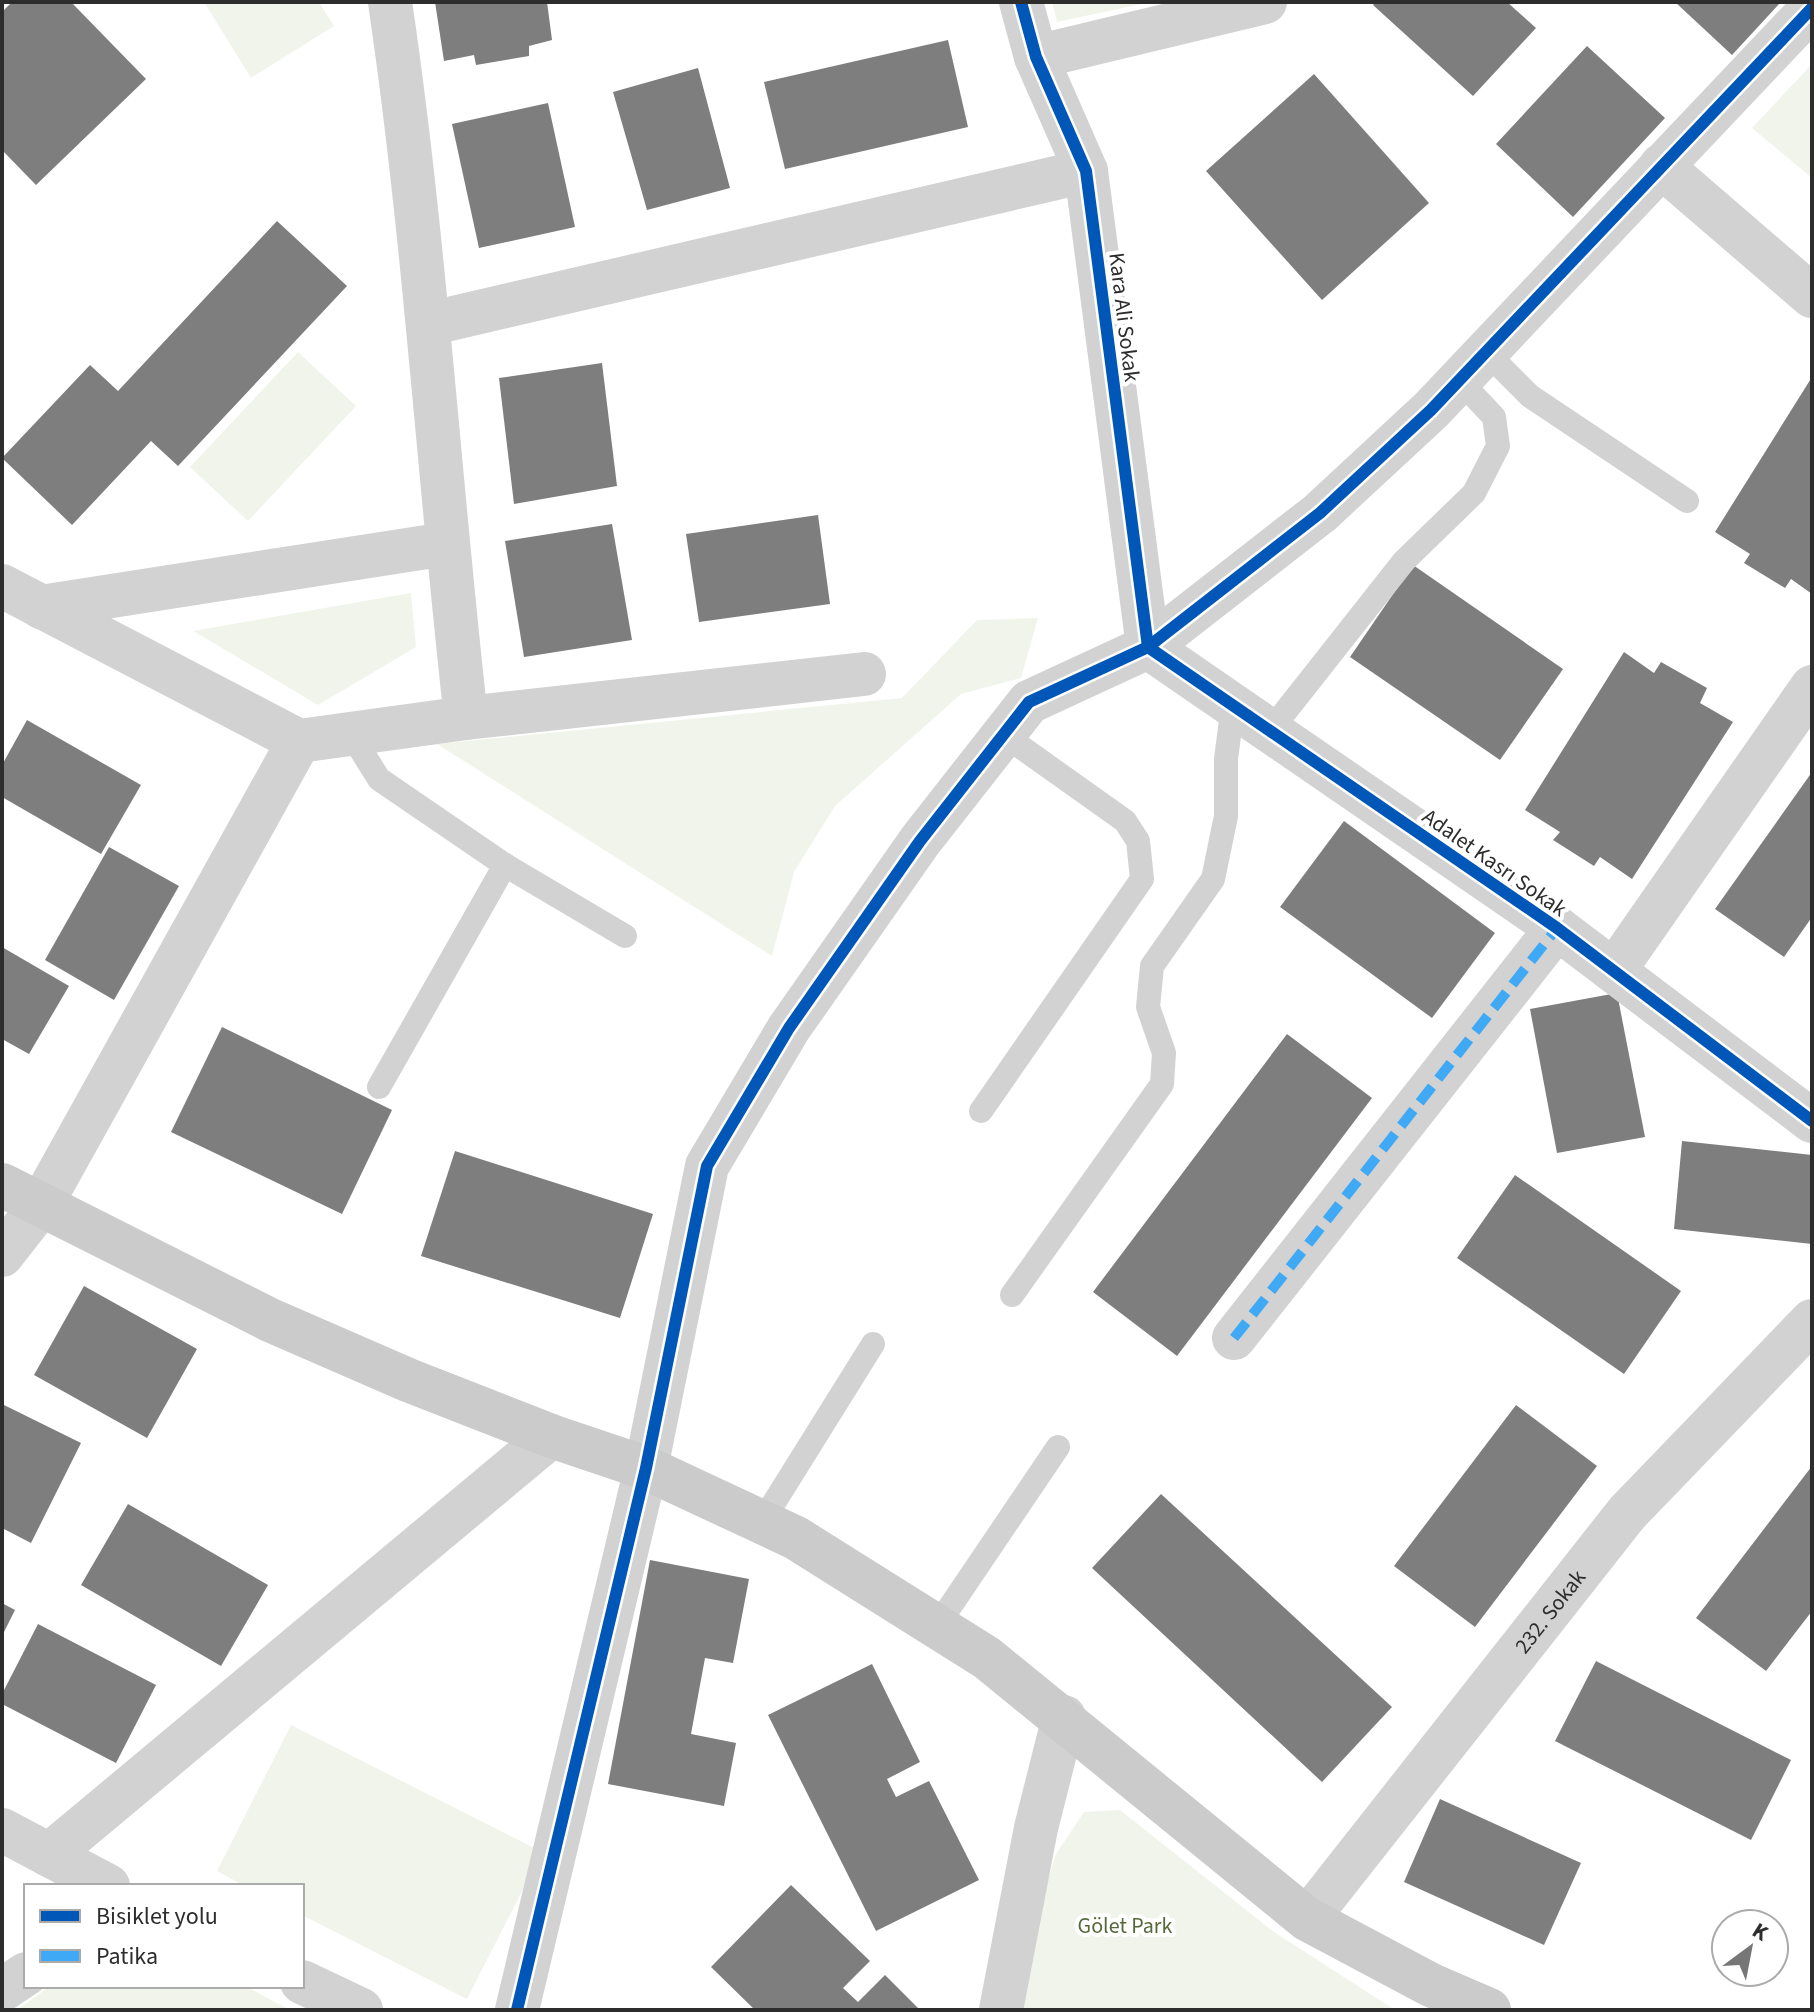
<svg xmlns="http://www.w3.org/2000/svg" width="1814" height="2012" font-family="'Source Sans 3',sans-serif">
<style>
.green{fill:#f1f4eb}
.building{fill:#7e7e7e}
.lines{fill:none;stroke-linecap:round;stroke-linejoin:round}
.lane{stroke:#d2d2d2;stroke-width:24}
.street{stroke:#d2d2d2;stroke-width:44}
.secondary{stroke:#cbcbcb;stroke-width:44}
.quiet{stroke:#3fa9f5;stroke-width:10;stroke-dasharray:20 10;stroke-linecap:butt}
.cycleway-casing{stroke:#fff;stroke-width:17}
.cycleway{stroke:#0057b8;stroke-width:12}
.labels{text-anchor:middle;stroke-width:8;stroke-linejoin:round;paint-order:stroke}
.street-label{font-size:22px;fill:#2d2d2d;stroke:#fff}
.park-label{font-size:22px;fill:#556a3a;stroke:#fff}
</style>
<rect width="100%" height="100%" fill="#fff"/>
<g class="green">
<path d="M 204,2 L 319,2 L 334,26 L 251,78 Z"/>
<path d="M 1052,2 L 1151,2 L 1057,22 Z"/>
<path d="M 1812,64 L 1812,178 L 1752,128 Z"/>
<path d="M 298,352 L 356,406 L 248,521 L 190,467 Z"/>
<path d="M 411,593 L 416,647 L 318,705 L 193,631 Z"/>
<path d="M 1038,618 L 1021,678 L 961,694 L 835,806 L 794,872 L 772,956 L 437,744 L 902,698 L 977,620 Z"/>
<path d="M 291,1725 L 542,1852 L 467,1999 L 302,1915 L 302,1886 L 245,1886 L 217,1871 Z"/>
<path d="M 1120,1810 L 1274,1932 L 1395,2010 L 1015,2010 L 1020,1973 L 1056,1854 L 1084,1812 Z"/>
<path d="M 50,1986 L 245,1986 L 290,2010 L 17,2010 Z"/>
</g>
<g class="building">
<path d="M 12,2 L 71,2 L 146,79 L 36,185 L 2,150 L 2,12 Z"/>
<path d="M 435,2 L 547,2 L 552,40 L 529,46 L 529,56 L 476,65 L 474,55 L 444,61 Z"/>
<path d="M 1376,2 L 1507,2 L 1536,28 L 1473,96 L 1373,5 Z"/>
<path d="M 1675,2 L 1781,2 L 1732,55 Z"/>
<path d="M 948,40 L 968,127 L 785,169 L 764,82 Z"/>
<path d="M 1587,46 L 1665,118 L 1573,217 L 1496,144 Z"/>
<path d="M 698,68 L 730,188 L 647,210 L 613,92 Z"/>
<path d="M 1314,74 L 1429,203 L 1322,300 L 1206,171 Z"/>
<path d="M 548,103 L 575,227 L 479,248 L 452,124 Z"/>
<path d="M 277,221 L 347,286 L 178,466 L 151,441 L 72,525 L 2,458 L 90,365 L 118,391 Z"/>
<path d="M 602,363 L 617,486 L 514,504 L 499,378 Z"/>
<path d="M 1812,377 L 1812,594 L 1791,579 L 1785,588 L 1744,563 L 1750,554 L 1715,532 Z"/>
<path d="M 818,515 L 830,604 L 699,622 L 686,534 Z"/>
<path d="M 612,524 L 632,640 L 524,657 L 505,541 Z"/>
<path d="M 1413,565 L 1563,669 L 1500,760 L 1350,657 Z"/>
<path d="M 1624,652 L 1654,673 L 1661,662 L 1707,688 L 1700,703 L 1733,722 L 1632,879 L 1600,857 L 1594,866 L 1553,840 L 1560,832 L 1525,810 Z"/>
<path d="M 27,720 L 141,785 L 101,854 L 2,797 L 2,765 Z"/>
<path d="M 1812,772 L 1812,917 L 1784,957 L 1715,909 Z"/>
<path d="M 1344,821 L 1495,933 L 1432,1018 L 1280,907 Z"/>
<path d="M 109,847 L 179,886 L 114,1000 L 45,960 Z"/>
<path d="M 2,947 L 69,986 L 29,1054 L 2,1039 Z"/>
<path d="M 1617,993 L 1645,1137 L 1557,1153 L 1530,1009 Z"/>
<path d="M 222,1027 L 392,1110 L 342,1214 L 171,1132 Z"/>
<path d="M 1287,1034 L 1372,1098 L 1177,1356 L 1093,1292 Z"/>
<path d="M 1682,1141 L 1812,1155 L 1812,1244 L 1674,1229 Z"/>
<path d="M 455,1151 L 653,1214 L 620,1318 L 421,1256 Z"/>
<path d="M 1515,1175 L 1681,1291 L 1624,1374 L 1457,1258 Z"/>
<path d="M 84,1286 L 197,1349 L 147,1438 L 34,1375 Z"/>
<path d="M 2,1404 L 81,1443 L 31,1543 L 2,1528 Z"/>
<path d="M 1516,1405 L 1597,1466 L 1475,1627 L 1394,1566 Z"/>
<path d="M 1812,1466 L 1812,1611 L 1766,1671 L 1696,1618 Z"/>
<path d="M 1161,1494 L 1392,1707 L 1322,1782 L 1092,1568 Z"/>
<path d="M 128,1504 L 268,1585 L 221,1666 L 81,1585 Z"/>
<path d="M 650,1560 L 749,1579 L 733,1663 L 705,1658 L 691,1734 L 736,1743 L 724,1806 L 608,1784 Z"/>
<path d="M 2,1603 L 15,1610 L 2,1636 Z"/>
<path d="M 38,1624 L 156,1685 L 116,1763 L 2,1704 L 2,1694 Z"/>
<path d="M 1596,1661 L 1791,1760 L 1751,1840 L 1555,1741 Z"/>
<path d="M 872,1664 L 920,1762 L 887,1779 L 896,1797 L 929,1781 L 979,1880 L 876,1931 L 768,1715 Z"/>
<path d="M 1440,1799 L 1581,1863 L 1544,1945 L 1404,1882 Z"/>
<path d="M 791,1885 L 870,1961 L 843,1988 L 858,2002 L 885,1975 L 920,2010 L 755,2010 L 711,1967 Z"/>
</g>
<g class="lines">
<g class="lane">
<path d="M 1486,352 L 1530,396 L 1687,501"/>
<path d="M 1270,731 L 1404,561 L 1474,493 L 1498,446 L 1494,417 L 1459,380"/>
<path d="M 351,734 L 379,779 L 505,865 L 625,936"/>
<path d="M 379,1087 L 505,865"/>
<path d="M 981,1111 L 1142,879 L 1138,841 L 1125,821 L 1004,735"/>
<path d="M 1012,1295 L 1162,1084 L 1164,1053 L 1148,1007 L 1152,966 L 1213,879 L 1226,816 L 1226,759 L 1233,705"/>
<path d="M 762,1522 L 873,1344"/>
<path d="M 937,1626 L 1058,1447"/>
</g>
<g class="street">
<path d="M 390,2 C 425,239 439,480 466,718"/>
<path d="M 1021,2 L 1036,57 L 1086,171 L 1148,647 L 1557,928 L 1812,1121"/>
<path d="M 1036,57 L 1265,2"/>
<path d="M 1661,166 L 1812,296"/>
<path d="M 428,324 L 1086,171"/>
<path d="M 2,586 L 299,741 L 466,718 L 864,674"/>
<path d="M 41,607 L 446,544"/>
<path d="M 1614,971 L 1812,687"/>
<path d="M 2,1255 L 41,1205 L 299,741"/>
<path d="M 1234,1338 L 1557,928"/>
<path d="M 2,1830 L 108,1886"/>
<path d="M 49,1855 L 551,1436"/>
<path id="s1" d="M 1307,1919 L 1627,1513 L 1812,1321"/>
<path d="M 302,1982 L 361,2010"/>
<path d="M 2,1990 L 26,1974"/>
<path d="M 517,2010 L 646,1468 L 707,1166 L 789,1028 L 920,841 L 1029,702 L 1148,647 L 1320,513 L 1431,410 L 1812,8"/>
<path d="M 1001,2010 L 1036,1828 L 1064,1717"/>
</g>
<path class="secondary" d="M 2,1185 L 270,1320 L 408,1380 L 551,1436 L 646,1468 L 796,1538 L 987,1658 L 1307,1919 L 1431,1985 L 1489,2010"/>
<path class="quiet" d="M 1234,1338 L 1557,928"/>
<g class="cycleway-casing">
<g id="cycleway">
<path d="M 1021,2 L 1036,57 L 1086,171 L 1148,647 L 1557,928 L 1812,1121"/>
<path d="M 517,2010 L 646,1468 L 707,1166 L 789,1028 L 920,841 L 1029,702 L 1148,647 L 1320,513 L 1431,410 L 1812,8"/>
</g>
</g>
<use href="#cycleway" class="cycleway"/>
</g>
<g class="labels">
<g class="street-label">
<text transform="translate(1125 317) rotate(83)" y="8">Kara Ali Sokak</text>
<text transform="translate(1495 862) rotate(35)" y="8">Adalet Kasrı Sokak</text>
<text dy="8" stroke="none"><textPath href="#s1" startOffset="392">232. Sokak</textPath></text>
</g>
<g class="park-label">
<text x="1125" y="1933">Gölet Park</text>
</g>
</g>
<rect width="1814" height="2012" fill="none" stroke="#2d2d2d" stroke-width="8"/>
<rect x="24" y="1884" width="280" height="104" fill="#ffffff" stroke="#ababab" stroke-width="2"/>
<rect x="40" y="1910" width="40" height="12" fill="#0057b8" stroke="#ababab" stroke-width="2"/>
<text x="96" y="1924" font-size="24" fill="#2d2d2d">Bisiklet yolu</text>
<rect x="40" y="1950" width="40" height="12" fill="#3fa9f5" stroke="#ababab" stroke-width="2"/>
<text x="96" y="1964" font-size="24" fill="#2d2d2d">Patika</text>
<g transform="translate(1750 1948) rotate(32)"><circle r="38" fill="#ffffff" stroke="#ababab" stroke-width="2"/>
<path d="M0-6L14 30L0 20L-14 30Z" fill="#767676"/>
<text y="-12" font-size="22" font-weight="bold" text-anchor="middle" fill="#2d2d2d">K</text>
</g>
</svg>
